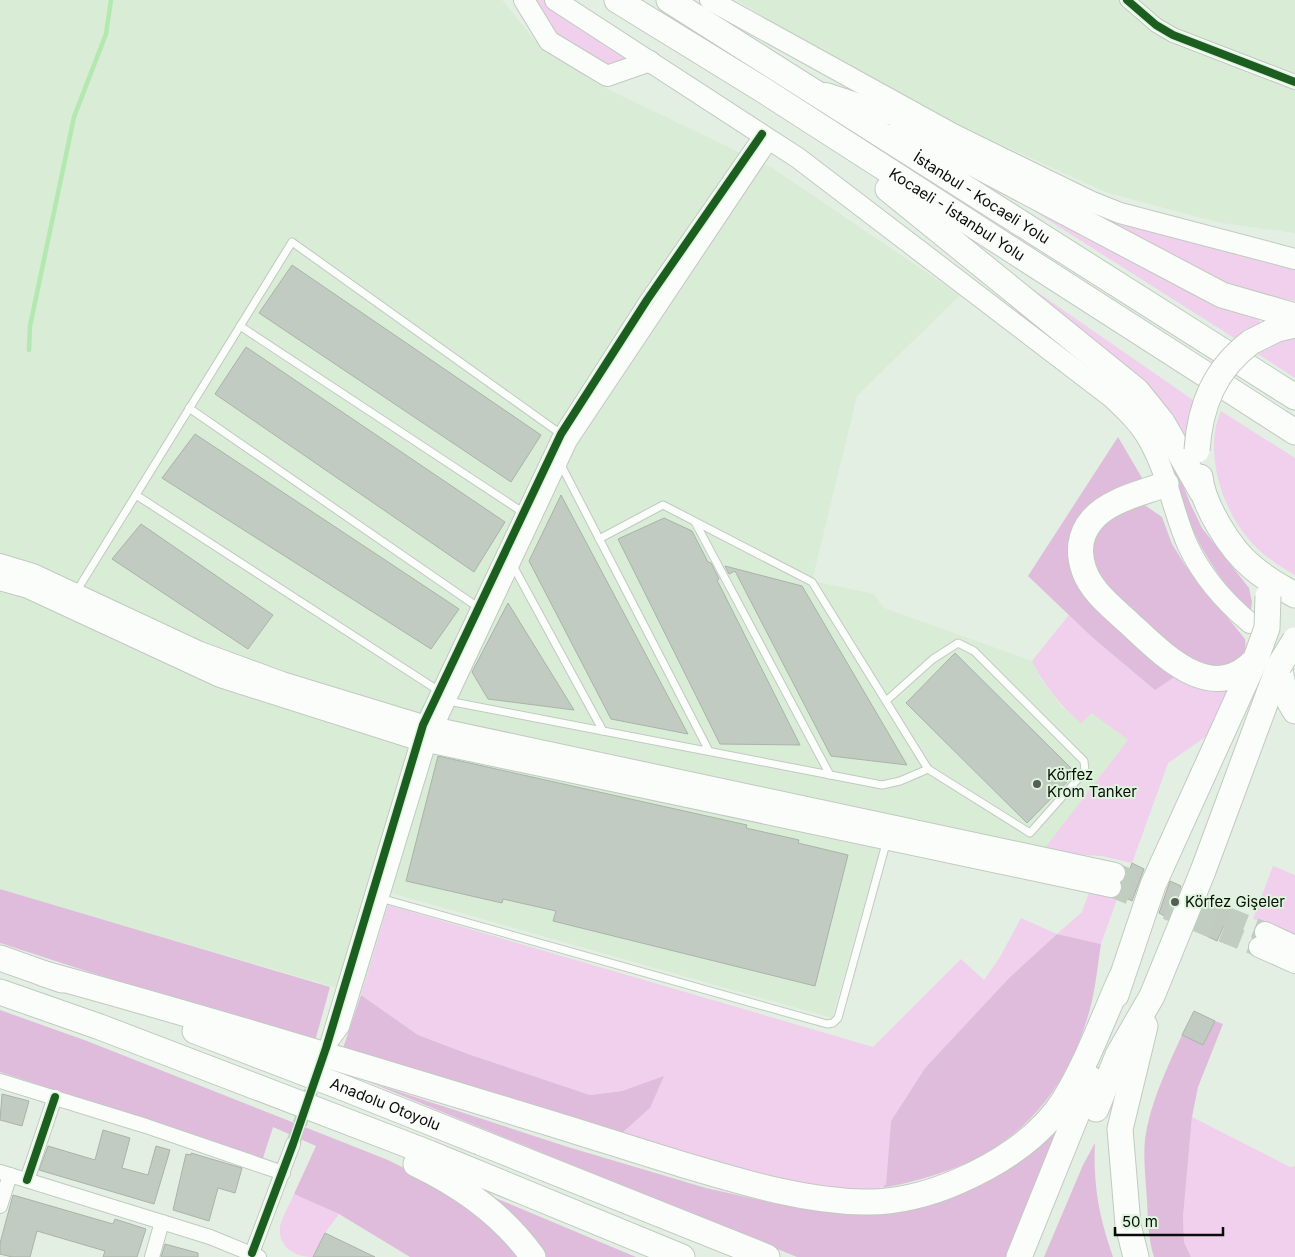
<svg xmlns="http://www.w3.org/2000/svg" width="1295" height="1257" font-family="Inter,sans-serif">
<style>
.built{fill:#d8ecd6}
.green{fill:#f0d0ec}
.forest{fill:#e0bcdc}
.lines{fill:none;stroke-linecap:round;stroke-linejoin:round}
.stream{stroke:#b3e9b0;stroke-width:4.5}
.building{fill:#c1cbc1;stroke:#aab3a9}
.street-tunnel{stroke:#c2cdc1;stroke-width:14;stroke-dasharray:14 7;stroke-linecap:butt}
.secondary-tunnel{stroke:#c2cdc1;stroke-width:20;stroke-dasharray:20 10;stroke-linecap:butt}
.lane-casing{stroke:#c1cac0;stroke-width:9}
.street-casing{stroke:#c1cac0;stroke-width:16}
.secondary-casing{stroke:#c1cac0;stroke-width:22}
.highway-casing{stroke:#c1cac0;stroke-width:27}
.lane{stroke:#fbfdfb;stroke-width:7}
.street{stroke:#fbfdfb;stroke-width:14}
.secondary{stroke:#fbfdfb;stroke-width:20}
.highway{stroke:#fbfdfb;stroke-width:25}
.highway-bridge-casing{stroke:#c1cac0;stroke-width:27;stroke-linecap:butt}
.highway-bridge{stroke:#fbfdfb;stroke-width:25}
.cycleway-casing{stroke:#def4dd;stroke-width:11}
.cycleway{stroke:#1b5e20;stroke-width:8}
.poi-dot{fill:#555d54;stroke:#def4dd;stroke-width:2}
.labels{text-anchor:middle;stroke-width:4;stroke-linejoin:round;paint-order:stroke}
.street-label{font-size:15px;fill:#080e07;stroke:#def4dd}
.poi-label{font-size:15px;fill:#080e07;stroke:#def4dd;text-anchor:start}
</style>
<rect width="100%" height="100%" fill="#e3efe2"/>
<g class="built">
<path d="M 0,0 L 502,0 L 538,44 L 597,84 L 772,168 L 960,295 L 857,396 L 812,581 L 874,594 L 884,608 L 1032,661 L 1042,681 L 1061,706 L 1081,723 L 1092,713 L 1128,740 L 1042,852 L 889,820 L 832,1018 L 391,893 L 361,995 L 0,889 Z"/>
<path d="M 737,0 L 1295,0 L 1295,233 L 1221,223 L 1108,193 L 956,124 L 803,43 Z"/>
</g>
<g class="green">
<path d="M 524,0 L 555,0 L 650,61 L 607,76 L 557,47 Z"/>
<path d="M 953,134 L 1252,258 L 1295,269 L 1295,301 L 1236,288 L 1206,277 Z"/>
<path d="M 987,181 L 1257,318 L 1261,323 L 1234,338 Z"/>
<path d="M 974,248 L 1193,400 L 1187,423 L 1185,449 Z"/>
<path d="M 1295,336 L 1295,378 L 1258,354 L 1273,345 Z"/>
<path d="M 1221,411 L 1295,458 L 1295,575 C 1280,567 1264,556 1252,543 C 1222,511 1203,451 1221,411 Z"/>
<path d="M 1069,615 L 1092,637 L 1180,673 L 1234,685 L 1208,735 L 1168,763 L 1132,863 L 1102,856 L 1042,852 L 1128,740 L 1092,713 L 1081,723 C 1060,705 1045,687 1032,661 Z"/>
<path d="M 1273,866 L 1295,875 L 1295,937 L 1267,923 L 1253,919 Z"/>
<path d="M 1090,890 L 1117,899 L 1101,944 L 1057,934 L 1009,978 L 925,1068 L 891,1121 L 886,1184 C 856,1212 664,1146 621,1134 L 650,1108 L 639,1086 L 622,1091 L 590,1095 L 471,1055 L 418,1035 L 361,995 L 388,905 L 873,1047 L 961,959 L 984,980 L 1000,957 L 1021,918 L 1057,934 L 1082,912 Z"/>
<path d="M 1192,1117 L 1290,1167 L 1295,1166 L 1295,1257 L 1191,1257 L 1184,1242 L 1183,1217 Z"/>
<path d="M 294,1194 L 339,1214 L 325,1233 L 313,1257 C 295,1257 278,1247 280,1227 C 282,1217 290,1204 294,1194 Z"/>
</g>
<g class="forest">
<path d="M 1118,437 L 1145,483 L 1073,553 L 1180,673 L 1155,690 L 1092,637 L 1028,576 Z"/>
<path d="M 1171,454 L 1190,503 L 1202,528 L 1249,588 L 1252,602 L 1250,615 C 1205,561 1183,525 1171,454 Z"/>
<path d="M 1135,503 L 1146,506 L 1162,517 L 1172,544 L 1185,565 L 1245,639 C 1247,653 1243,659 1233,668 L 1195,667 L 1094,575 C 1089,521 1089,529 1135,503 Z"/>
<path d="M 0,889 L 330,987 L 314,1045 L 0,943 Z"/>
<path d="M 1057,934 L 1101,944 C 1097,969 1095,996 1087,1019 C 1055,1123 985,1170 882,1188 L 886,1184 L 891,1121 L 925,1068 L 1009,978 Z"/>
<path d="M 361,995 L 418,1035 L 471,1055 L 590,1095 L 622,1091 L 664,1076 L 650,1108 L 621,1134 L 342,1051 Z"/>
<path d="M 0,1010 L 87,1041 L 388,1160 L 438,1185 L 467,1203 L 524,1257 L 410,1257 L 339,1214 L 294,1194 L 316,1146 L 273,1127 L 263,1158 L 0,1072 Z"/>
<path d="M 1215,1021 L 1223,1024 L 1198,1087 L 1192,1117 L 1183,1217 L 1184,1242 L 1191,1257 L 1154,1257 C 1148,1238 1148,1220 1147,1200 C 1146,1181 1143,1159 1145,1139 C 1150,1103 1167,1068 1182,1035 L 1203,1045 Z"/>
<path d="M 369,1082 L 568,1147 L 706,1188 L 777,1204 L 862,1215 L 904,1209 L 1006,1170 L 1043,1144 L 1066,1122 L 1013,1257 L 797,1257 Z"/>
<path d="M 1095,1143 C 1093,1185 1099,1217 1113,1257 L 1044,1257 L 1083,1165 Z"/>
<path d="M 486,1194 L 636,1257 L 544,1257 Z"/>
</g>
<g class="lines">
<path class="stream" d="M 29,350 L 30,326 L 74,117 L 106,34 L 111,0"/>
</g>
<g class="building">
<path d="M 292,265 L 541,435 L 511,482 L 259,313 Z"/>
<path d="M 246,347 L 505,522 L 474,572 L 215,394 Z"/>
<path d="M 195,434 L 459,609 L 431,649 L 162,478 Z"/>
<path d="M 561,495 L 688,734 L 611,719 L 529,561 Z"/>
<path d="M 664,518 L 692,531 L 708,562 L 711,563 L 719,579 L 717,580 L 800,745 L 720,744 L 618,539 Z"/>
<path d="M 141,524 L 273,615 L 248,649 L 112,559 Z"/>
<path d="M 725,566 L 802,586 L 907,765 L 831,756 L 735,571 L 729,574 Z"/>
<path d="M 508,603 L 574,710 L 488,699 L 472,672 Z"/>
<path d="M 955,653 L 1076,773 L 1027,823 L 906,703 Z"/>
<path d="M 438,756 L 747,825 L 746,828 L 799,840 L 798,843 L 848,855 L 815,986 L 553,921 L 556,911 L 503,899 L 502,903 L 406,881 Z"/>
<path d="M 1132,863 L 1144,869 L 1132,901 L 1120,895 Z"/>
<path d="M 1170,881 L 1181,886 L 1168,918 L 1159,913 Z"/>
<path d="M 1207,899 L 1231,910 L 1217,941 L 1194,930 Z"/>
<path d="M 1194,1011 L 1215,1021 L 1203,1045 L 1182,1035 Z"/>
<path d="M 2,1094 L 29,1101 L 22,1126 L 0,1120 Z"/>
<path d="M 103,1130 L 130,1138 L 122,1168 L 148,1175 L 156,1146 L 170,1150 L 154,1204 L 39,1170 L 48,1146 L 95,1160 Z"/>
<path d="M 191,1153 L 242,1168 L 235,1193 L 218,1188 L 209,1221 L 173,1210 L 186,1154 L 191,1155 Z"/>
<path d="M 13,1195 L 113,1224 L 115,1219 L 146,1229 L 137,1257 L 103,1257 L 105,1251 L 37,1231 L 30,1257 L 12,1257 L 0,1254 L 0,1243 Z"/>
<path d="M 325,1233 L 375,1257 L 313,1257 Z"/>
<path d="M 165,1244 L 198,1253 L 198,1257 L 161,1257 Z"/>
</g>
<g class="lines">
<path class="street-tunnel" d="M 293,1144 L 318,1071"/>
<g class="secondary-tunnel">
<path d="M 1115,873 L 1265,932"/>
<path d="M 1111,887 L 1259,947"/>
</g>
<g class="lane-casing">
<g id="lane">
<path d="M 240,326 L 524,513"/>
<path d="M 189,408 L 479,608"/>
<path d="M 560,463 L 709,751"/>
<path d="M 136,495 L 439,691"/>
<path d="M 695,522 L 830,775"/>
<path d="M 599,539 L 663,505 L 812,582 L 928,769 L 1030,833 L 1085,771 L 1084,761 L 974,651 L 958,643 L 933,659 L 886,701"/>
<path d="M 512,564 L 603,731"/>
<path d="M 76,592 L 292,242 L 561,434"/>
<path d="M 448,701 L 882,785 L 900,781 L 928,769"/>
<path d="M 380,898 L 827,1024 L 833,1023 L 838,1018 L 887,840"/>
</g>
</g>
<g class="street-casing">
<g id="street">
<path d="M 1127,0 L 1156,25 L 1173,35 L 1295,82"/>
<path d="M 331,1042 L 342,1027 L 429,742 L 570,441 L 771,140"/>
<path d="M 326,1048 L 423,725 L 561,434 L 647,300 L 762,134"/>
<path d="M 0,1081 L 146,1126 L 283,1173"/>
<path d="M 0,1172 L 210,1237 L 259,1257"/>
<path d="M 27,1180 L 55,1097"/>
<path d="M 0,1206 L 10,1175"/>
<path d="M 252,1253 L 293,1144"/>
<path d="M 152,1257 L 162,1222"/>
</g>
</g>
<g class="secondary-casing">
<g id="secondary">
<path d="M 524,0 L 549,41 L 607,76 L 650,61"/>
<path d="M 555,0 L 798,158 L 1111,397 C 1126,411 1141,425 1150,443 C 1168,475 1173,513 1188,546 C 1202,576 1225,602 1250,623"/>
<path d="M 710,0 L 953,134 L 1090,201 L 1120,213 L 1295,259"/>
<path d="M 826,93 L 908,120"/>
<path d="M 0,564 L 33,574 L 200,652 L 282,682 L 423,725 L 1115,873"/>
<path d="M 0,580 L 28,588 L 220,677 L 418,740 L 1111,887"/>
<path d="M 1265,932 L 1295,946"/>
<path d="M 1259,947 L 1295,963"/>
</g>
</g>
<g class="highway-casing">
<g id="highway">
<path id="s1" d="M 617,0 L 760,88 L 1295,432"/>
<path id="s2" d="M 669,0 L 1295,397"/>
<path d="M 901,130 L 978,166 L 1222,295 L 1295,316"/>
<path d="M 888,189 L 1137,391 L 1162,422 L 1202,492"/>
<path d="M 1251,342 L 1277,329 L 1295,325"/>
<path d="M 1200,477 C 1203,505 1230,549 1252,567 C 1265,578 1280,587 1295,595"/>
<path d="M 1166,484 C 1143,493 1108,500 1092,520 C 1079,535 1078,553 1084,570 C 1091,591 1112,607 1128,622 C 1162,653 1211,707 1255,660"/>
<path d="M 1279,666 L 1285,694 L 1295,711"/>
<path d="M 0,958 L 62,980"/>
<path d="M 45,974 C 216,1021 386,1073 556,1125 C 598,1138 641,1152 684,1165 C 742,1182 803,1201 864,1202 C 895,1203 930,1194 959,1181 C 998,1164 1041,1137 1064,1100 C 1087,1063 1103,1018 1121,978"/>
<path d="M 0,992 L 100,1027 L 429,1153 L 682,1257"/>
<path d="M 1116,995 L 1153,885 L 1256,658"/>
<path id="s3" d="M 195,1031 L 344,1088 L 767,1257"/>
<path d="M 1096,1109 L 1118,1055 L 1152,996 L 1203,871 L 1279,666"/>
<path d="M 416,1164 C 462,1186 504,1216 533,1257"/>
<path d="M 1019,1257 L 1091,1079"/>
<path d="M 1136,1257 L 1128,1225 L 1120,1129 L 1145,1026"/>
</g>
</g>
<use href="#lane" class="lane"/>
<use href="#street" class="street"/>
<use href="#secondary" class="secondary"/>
<use href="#highway" class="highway"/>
<g class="highway-bridge-casing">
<g id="highway-bridge">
<path d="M 1197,450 C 1200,405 1215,369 1251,342"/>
<path d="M 1256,658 L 1267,628 L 1268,596"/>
<path d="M 1279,666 L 1295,640"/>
</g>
</g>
<use href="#highway-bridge" class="highway-bridge"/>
<g class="cycleway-casing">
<g id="cycleway">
<path d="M 1127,0 L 1156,25 L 1173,35 L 1295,82"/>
<path d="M 27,1180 L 55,1097"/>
<path d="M 252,1253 L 293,1144 L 326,1048 L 423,725 L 561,434 L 647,300 L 762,134"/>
</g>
</g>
<use href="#cycleway" class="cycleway"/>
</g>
<g class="poi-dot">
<circle cx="1037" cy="784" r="5"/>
<circle cx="1175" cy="902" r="5"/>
</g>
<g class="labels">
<g class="street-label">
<text dy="5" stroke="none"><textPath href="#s2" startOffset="370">İstanbul - Kocaeli Yolu</textPath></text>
<text dy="5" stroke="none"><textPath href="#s1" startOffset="402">Kocaeli - İstanbul Yolu</textPath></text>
<text dy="5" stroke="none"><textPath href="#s3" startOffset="204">Anadolu Otoyolu</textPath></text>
</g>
<g class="poi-label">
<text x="1047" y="780">Körfez<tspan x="1047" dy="17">Krom Tanker</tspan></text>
<text x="1185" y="907">Körfez Gişeler</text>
</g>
</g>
<path d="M1115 1227v8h108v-8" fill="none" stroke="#080e07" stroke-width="2.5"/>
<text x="1122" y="1227" font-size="15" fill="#080e07" stroke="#def4dd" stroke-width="4" paint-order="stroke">50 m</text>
</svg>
